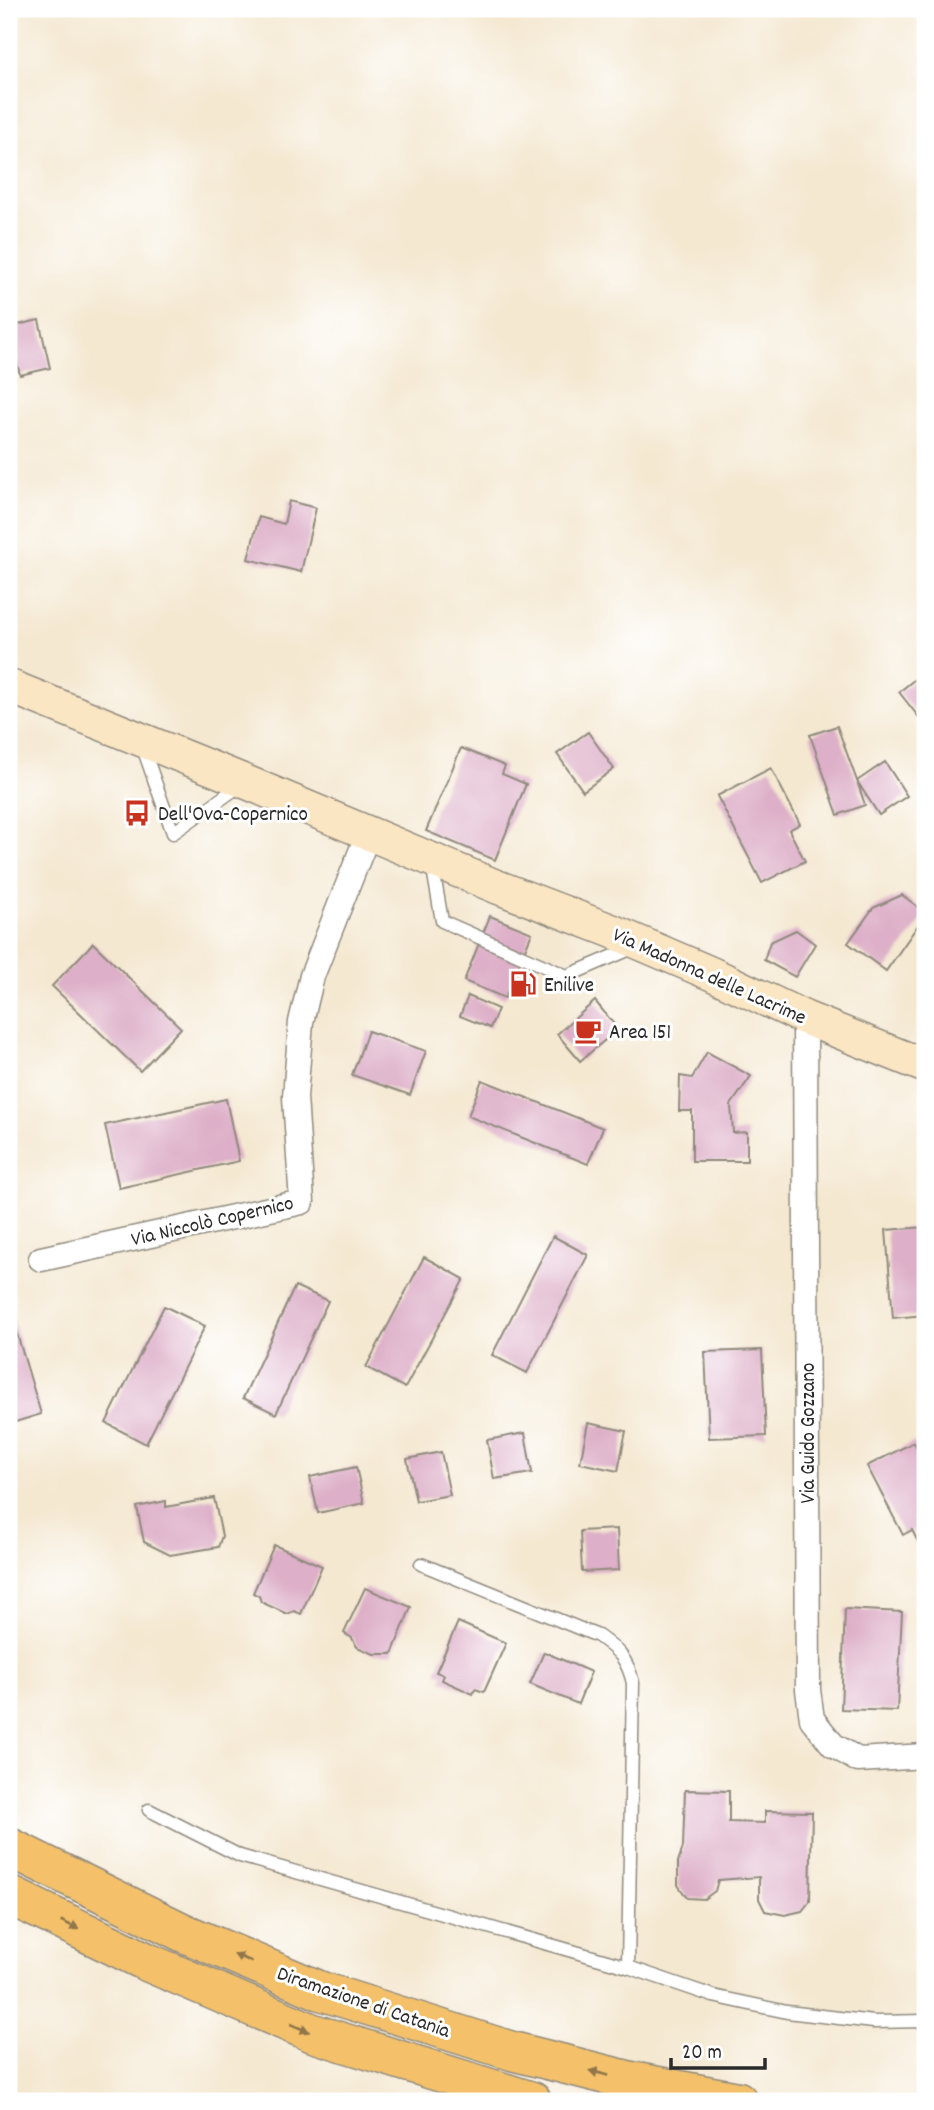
<svg xmlns="http://www.w3.org/2000/svg" width="934" height="2110" font-family="Dekko,sans-serif">
<style>
.building{fill:#ddafc8}
.lines{fill:none;stroke-linecap:round;stroke-linejoin:round}
.lane-casing{stroke:#908a7e;stroke-width:15}
.street-casing{stroke:#908a7e;stroke-width:27}
.secondary-casing{stroke:#908a7e;stroke-width:36}
.highway-casing{stroke:#908a7e;stroke-width:41}
.lane{stroke:#fff;stroke-width:12}
.street{stroke:#fff;stroke-width:24}
.secondary{stroke:#fbe6c3;stroke-width:33}
.highway{stroke:#f4c16a;stroke-width:38}
.oneway{fill:#90764a}
.labels{text-anchor:middle;stroke-width:6;stroke-linejoin:round;paint-order:stroke}
.poi-label{font-size:21px;fill:#2b2b2b;stroke:#fff;text-anchor:start}
.street-label{font-size:21px;fill:#2b2b2b;stroke:#fff}
</style>
<rect width="100%" height="100%" fill="#fff"/>
<filter id="ink" filterUnits="userSpaceOnUse"><feTurbulence type="fractalNoise" baseFrequency=".0143" numOctaves="2"/><feDisplacementMap in="SourceGraphic" scale="14" xChannelSelector="R" yChannelSelector="G"/><feConvolveMatrix kernelMatrix="1 2 1 2 8 2 1 2 1" color-interpolation-filters="sRGB"/></filter>
<filter id="wash" filterUnits="userSpaceOnUse"><feTurbulence type="fractalNoise" baseFrequency=".00686" numOctaves="4" result="noise"/><feDisplacementMap in="SourceGraphic" scale="28" xChannelSelector="R" yChannelSelector="G"/><feGaussianBlur stdDeviation="1.57" result="paint"/><feColorMatrix in="noise" values="0 0 0 0 0 0 0 0 0 0 0 0 0 0 0 0 0 1.4 0 .05"/><feComposite in="paint" operator="in"/></filter>
<g filter="url(#wash)">
<rect width="100%" height="100%" fill="#f4e8d1"/>
<g id="blocks">
<g class="building">
<path d="M 39,320 L 50,368 L 20,375 L 14,351 L 9,352 L 9,327 Z"/>
<path d="M 289,501 L 316,508 L 301,572 L 248,559 L 259,517 L 284,524 Z"/>
<path d="M 925,671 L 925,725 L 899,692 Z"/>
<path d="M 837,726 L 857,781 L 885,762 L 907,796 L 879,815 L 857,781 L 865,805 L 838,815 L 810,735 Z"/>
<path d="M 588,732 L 614,769 L 583,791 L 557,754 Z"/>
<path d="M 461,748 L 505,766 L 502,774 L 526,784 L 495,860 L 426,831 Z"/>
<path d="M 771,768 L 800,824 L 789,830 L 805,861 L 762,883 L 717,796 Z"/>
<path d="M 902,895 L 925,912 L 925,915 L 886,971 L 848,943 L 873,908 Z"/>
<path d="M 490,916 L 532,933 L 505,998 L 464,981 Z"/>
<path d="M 796,930 L 815,944 L 795,977 L 764,960 L 770,942 Z"/>
<path d="M 93,943 L 181,1028 L 140,1071 L 52,986 Z"/>
<path d="M 468,996 L 498,1009 L 490,1028 L 460,1016 Z"/>
<path d="M 595,1001 L 618,1029 L 580,1061 L 557,1034 Z"/>
<path d="M 368,1031 L 426,1051 L 410,1095 L 352,1075 Z"/>
<path d="M 707,1052 L 751,1076 L 731,1105 L 733,1133 L 747,1132 L 747,1161 L 692,1161 L 692,1111 L 679,1111 L 680,1076 L 692,1078 Z"/>
<path d="M 482,1080 L 603,1128 L 588,1164 L 468,1116 Z"/>
<path d="M 226,1099 L 239,1161 L 119,1188 L 105,1125 Z"/>
<path d="M 925,1227 L 925,1315 L 893,1318 L 886,1230 Z"/>
<path d="M 553,1236 L 588,1255 L 527,1373 L 492,1355 Z"/>
<path d="M 424,1257 L 464,1279 L 405,1388 L 366,1367 Z"/>
<path d="M 295,1286 L 328,1301 L 276,1414 L 243,1398 Z"/>
<path d="M 164,1306 L 205,1326 L 146,1444 L 106,1423 Z"/>
<path d="M 9,1307 L 41,1414 L 9,1424 Z"/>
<path d="M 762,1350 L 766,1436 L 709,1438 L 705,1352 Z"/>
<path d="M 588,1423 L 626,1431 L 618,1471 L 580,1463 Z"/>
<path d="M 525,1433 L 532,1473 L 494,1479 L 487,1440 Z"/>
<path d="M 914,1442 L 925,1464 L 925,1556 L 912,1530 L 903,1535 L 867,1466 Z"/>
<path d="M 441,1452 L 450,1495 L 416,1501 L 407,1459 Z"/>
<path d="M 356,1467 L 364,1503 L 318,1513 L 310,1477 Z"/>
<path d="M 214,1498 L 222,1536 L 218,1547 L 170,1555 L 144,1542 L 137,1507 L 166,1501 L 166,1507 Z"/>
<path d="M 617,1529 L 619,1570 L 582,1572 L 580,1531 Z"/>
<path d="M 274,1545 L 322,1566 L 301,1614 L 294,1611 L 287,1614 L 261,1602 L 259,1596 L 253,1593 Z"/>
<path d="M 365,1588 L 411,1607 L 392,1654 L 374,1654 L 357,1647 L 352,1638 L 344,1633 Z"/>
<path d="M 845,1609 L 902,1612 L 897,1711 L 841,1709 Z"/>
<path d="M 458,1622 L 506,1643 L 484,1692 L 475,1689 L 473,1694 L 442,1680 L 444,1675 L 436,1672 Z"/>
<path d="M 544,1652 L 591,1672 L 578,1704 L 530,1684 Z"/>
<path d="M 685,1790 L 729,1791 L 729,1822 L 765,1823 L 765,1811 L 812,1812 L 810,1901 L 802,1911 L 785,1915 L 765,1911 L 759,1899 L 759,1877 L 718,1880 L 715,1891 L 704,1899 L 687,1898 L 678,1885 L 678,1862 L 683,1847 Z"/>
</g>
</g>
</g>
<g filter="url(#ink)">
<use href="#blocks" fill-opacity="0" stroke="#908a7e" stroke-width="2"/>
<g class="lines">
<g class="lane-casing">
<g id="lane">
<path d="M 142,745 L 173,833 L 242,784"/>
<path d="M 432,863 L 442,921 L 567,976 L 635,947"/>
<path d="M 421,1564 L 598,1636 C 619,1651 627,1658 633,1683 L 628,1967"/>
<path d="M 149,1810 L 240,1856 L 628,1967 L 713,1996 L 787,2012 L 874,2022 L 925,2021"/>
</g>
</g>
<g class="street-casing">
<g id="street">
<path d="M 805,1018 L 808,1690 L 812,1719 L 833,1745 L 858,1760 L 925,1756"/>
<path d="M 41,1259 L 302,1202 L 295,1097 L 301,1022 L 312,976 L 368,834"/>
</g>
</g>
<g class="secondary-casing">
<path id="secondary" d="M 9,686 L 246,782 L 495,886 L 612,931 L 712,974 L 805,1018 L 925,1066"/>
</g>
<g class="highway-casing">
<g id="highway">
<path d="M 9,1847 L 184,1933 L 321,1991 L 512,2051 L 631,2081 L 738,2101"/>
<path d="M 9,1895 L 147,1962 L 313,2033 L 532,2101"/>
</g>
</g>
<use href="#lane" class="lane"/>
<use href="#street" class="street"/>
<use href="#secondary" class="secondary"/>
<use href="#highway" class="highway"/>
</g>
<defs><path id="oneway-solid" d="M-6-.8H1V-3.2L6.5 0L1 3.2V.8H-6Z" transform="scale(1.75)"/></defs>
<g class="oneway">
<use href="#oneway-solid" transform="translate(70 1925) rotate(26)"/>
<use href="#oneway-solid" transform="translate(243 1958) rotate(-157)"/>
<use href="#oneway-solid" transform="translate(300 2028) rotate(23)"/>
<use href="#oneway-solid" transform="translate(599 2073) rotate(-166)"/>
</g>
</g>
<defs>
<g id="bus-bare" transform="scale(2.1)"><path d="M-5-6H5V4H4V6H2V4H-2V6H-4V4H-5ZM-3.5-4V0h7V-4ZM-3.5 1.2v1.5H-2V1.2ZM2 1.2v1.5H3.5V1.2Z" fill="#c8321e" stroke="#fff" stroke-width="2.5" paint-order="stroke"/></g>
<g id="fuel-bare" transform="scale(2.1)"><path d="M-5.5-6h7V0h2V4h1.3V-2.5L3-4.5l.8-.8L6-3V5H2.5V1h-1V6h-7ZM-4.2-4.7v3.2H.2V-4.7Z" fill="#c8321e" stroke="#fff" stroke-width="2.5" paint-order="stroke"/></g>
<g id="cafe-bare" transform="scale(2.1)"><path d="M-5.5-4.5H6V0H3Q3 3.5 0 3.5H-2.5Q-5.5 3.5-5.5 0ZM3-3.2v2h1.7v-2ZM-6 4.5H4V6H-6Z" fill="#c8321e" stroke="#fff" stroke-width="2.5" paint-order="stroke"/></g>
</defs>
<g fill-rule="evenodd">
<use href="#bus-bare" x="137" y="813"/>
<use href="#fuel-bare" x="523" y="984"/>
<use href="#cafe-bare" x="588" y="1031"/>
</g>
<g class="labels">
<g class="poi-label">
<text x="158" y="820">Dell'Ova-Copernico</text>
<text x="544" y="991">Enilive</text>
<text x="609" y="1038">Area 151</text>
</g>
<g class="street-label">
<text transform="translate(710 975) rotate(24)" y="7">Via Madonna delle Lacrime</text>
<text transform="translate(212 1220) rotate(-13)" y="7">Via Niccolò Copernico</text>
<text transform="translate(807 1433) rotate(-90)" y="7">Via Guido Gozzano</text>
<text transform="translate(364 2001) rotate(19)" y="7">Diramazione di Catania</text>
</g>
</g>
<rect width="934" height="2110" fill="none" stroke="#fff" stroke-width="35"/>
<path d="M671 2058v10h94v-10" fill="none" stroke="#2b2b2b" stroke-width="3.5"/>
<text x="682" y="2058" font-size="21" fill="#2b2b2b" stroke="#ffffff" stroke-width="5" paint-order="stroke">20 m</text>
</svg>
